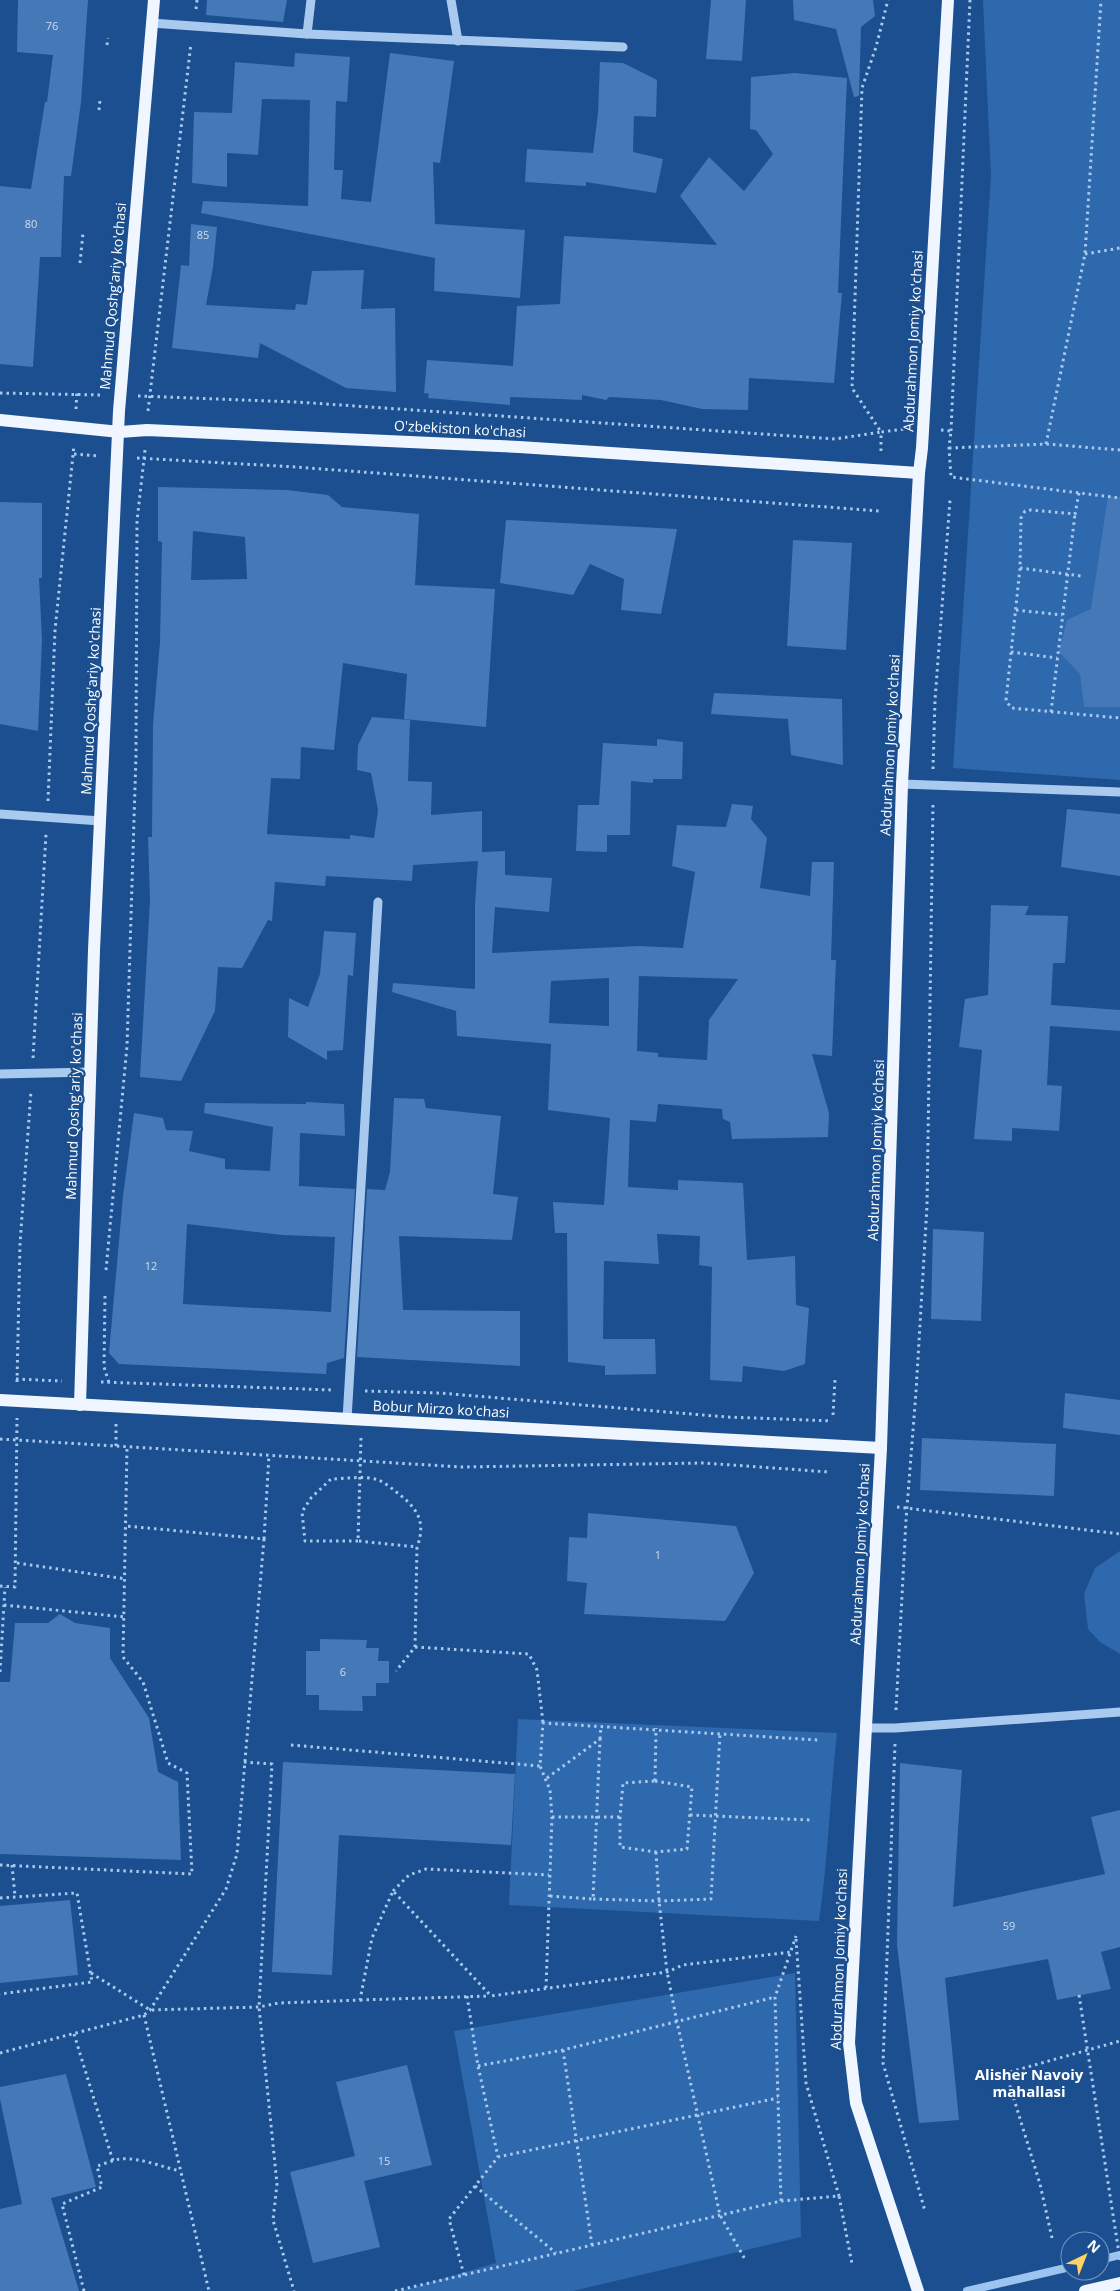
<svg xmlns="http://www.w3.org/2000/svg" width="1120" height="2291" font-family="'Open Sans',sans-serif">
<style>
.green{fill:#2e69ad}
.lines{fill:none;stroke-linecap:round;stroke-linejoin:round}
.stream{stroke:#9cc4f0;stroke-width:8}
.building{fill:#4478b7;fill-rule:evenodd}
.path{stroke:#a9c9ee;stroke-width:3;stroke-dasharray:2.5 4;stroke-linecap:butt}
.minor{stroke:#a9c9ee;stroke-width:9}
.major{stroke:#f0f6ff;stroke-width:12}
.labels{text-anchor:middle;stroke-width:4.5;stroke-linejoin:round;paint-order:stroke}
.number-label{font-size:11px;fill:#d0dded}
.street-label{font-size:14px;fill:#fff;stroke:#1b4f8f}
.neighbourhood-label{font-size:15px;font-weight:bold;fill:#fff;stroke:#1b4f8f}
</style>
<rect width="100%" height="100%" fill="#1b4f8f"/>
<g class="green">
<path d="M 983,0 L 1120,0 L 1120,780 L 953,768 L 991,176 Z"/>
<path d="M 1120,1551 L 1120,1654 L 1100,1642 L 1088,1629 L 1084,1594 L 1095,1568 Z"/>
<path d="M 518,1719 L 837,1733 C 830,1796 828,1859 819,1921 L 509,1905 Z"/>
<path d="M 795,1973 L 801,2237 L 573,2291 L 400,2291 L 496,2263 L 454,2031 Z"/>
</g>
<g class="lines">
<g class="stream">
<path d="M 1100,2260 L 1120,2255"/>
<path d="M 967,2291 L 1070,2267"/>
</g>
</g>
<g class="building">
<path d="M 18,0 L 88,0 L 81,102 L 71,176 L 64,176 L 61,257 L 40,257 L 33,367 L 0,364 L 0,186 L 31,189 L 45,102 L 47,102 L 53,55 L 17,52 Z"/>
<path d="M 207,0 L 287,0 L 283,22 L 206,15 Z"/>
<path d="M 711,0 L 746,0 L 742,61 L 706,59 Z"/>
<path d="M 793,0 L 873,0 L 875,16 L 861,27 L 859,96 L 854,97 L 836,29 L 794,20 Z"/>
<path d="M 295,53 L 350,57 L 347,102 L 336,101 L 334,170 L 343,170 L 341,199 L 371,202 L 390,53 L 454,61 L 440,163 L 433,162 L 435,224 L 525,230 L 520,298 L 434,291 L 435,258 L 201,213 L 203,201 L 308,206 L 310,100 L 262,99 L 258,155 L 227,153 L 227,187 L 192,183 L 194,112 L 232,113 L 235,62 L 294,67 Z"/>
<path d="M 600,62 L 623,63 L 657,80 L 656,117 L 634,116 L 633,152 L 663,159 L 656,193 L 586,182 L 586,186 L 525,182 L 527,149 L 593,153 L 598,113 Z"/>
<path d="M 795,73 L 847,78 L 838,293 L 842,293 L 834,383 L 749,378 L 748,410 L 702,409 L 661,400 L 609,397 L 606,400 L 582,395 L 582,400 L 510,397 L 510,405 L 428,398 L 429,394 L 424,393 L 427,360 L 513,366 L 517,306 L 560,304 L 564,236 L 717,245 L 680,196 L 709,157 L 744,191 L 773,154 L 756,130 L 750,129 L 751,77 Z"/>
<path d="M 191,224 L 217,227 L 213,267 L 206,305 L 295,310 L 296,304 L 307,305 L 312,271 L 364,270 L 361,309 L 395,308 L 396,392 L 346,388 L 260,343 L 258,358 L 172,348 L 181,265 L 189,266 Z"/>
<path d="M 158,487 L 287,490 L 328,495 L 342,507 L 419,514 L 415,585 L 495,589 L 486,727 L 404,719 L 407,674 L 343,663 L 334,750 L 301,747 L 300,779 L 271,778 L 267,834 L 350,839 L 350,835 L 374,838 L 378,810 L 371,773 L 357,770 L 358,745 L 372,717 L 410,720 L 408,781 L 432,782 L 431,815 L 482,811 L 482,852 L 505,851 L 505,875 L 552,878 L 549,912 L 495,907 L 492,953 L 639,946 L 683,948 L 695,872 L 672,866 L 677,825 L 726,827 L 732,804 L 753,806 L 751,819 L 767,838 L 760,888 L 810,896 L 812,862 L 834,862 L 831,960 L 836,960 L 832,1056 L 812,1054 L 829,1113 L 828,1137 L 732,1139 L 730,1122 L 723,1119 L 722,1109 L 658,1104 L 656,1122 L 630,1120 L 628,1187 L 678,1190 L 678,1180 L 743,1183 L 747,1260 L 795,1256 L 796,1305 L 809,1308 L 805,1364 L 784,1371 L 743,1366 L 742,1382 L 710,1380 L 712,1267 L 699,1265 L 700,1236 L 657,1234 L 659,1264 L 604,1261 L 603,1339 L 655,1339 L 656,1374 L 605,1375 L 605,1366 L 568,1362 L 567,1233 L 555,1233 L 553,1202 L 604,1205 L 610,1118 L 548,1110 L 551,1044 L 457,1036 L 456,1011 L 392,992 L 393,983 L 475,989 L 475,904 L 478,861 L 413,865 L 412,881 L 326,876 L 325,886 L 275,882 L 272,921 L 268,920 L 242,968 L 218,967 L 215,1011 L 181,1081 L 140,1077 L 150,900 L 148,837 L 152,837 L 153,724 L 160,642 L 162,542 L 158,541 ZM 193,531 L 245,537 L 247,579 L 191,580 ZM 639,976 L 738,979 L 709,1020 L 707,1060 L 658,1057 L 658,1053 L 637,1051 ZM 609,978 L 609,1026 L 549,1023 L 551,981 Z"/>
<path d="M 1108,496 L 1120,497 L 1120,707 L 1084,707 L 1080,674 L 1059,652 L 1067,620 L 1091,609 Z"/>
<path d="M 0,502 L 42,503 L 42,578 L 39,578 L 42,640 L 38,731 L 0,724 Z"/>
<path d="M 506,520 L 677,529 L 661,614 L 621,610 L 624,579 L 590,564 L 573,595 L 500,583 Z"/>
<path d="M 793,540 L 852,543 L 846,650 L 787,646 Z"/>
<path d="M 714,693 L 842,699 L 843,765 L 791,755 L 788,719 L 711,714 Z"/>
<path d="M 657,739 L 683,742 L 682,779 L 653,779 L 653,783 L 631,781 L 630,835 L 607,835 L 607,852 L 576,851 L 578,805 L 599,805 L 603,743 L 657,746 Z"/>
<path d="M 1067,809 L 1120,814 L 1120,876 L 1061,867 Z"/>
<path d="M 991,905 L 1029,906 L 1025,915 L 1068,916 L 1065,963 L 1053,963 L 1051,1005 L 1120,1010 L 1120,1031 L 1050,1026 L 1047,1085 L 1062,1086 L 1059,1131 L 1012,1128 L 1012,1141 L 974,1139 L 982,1050 L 959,1047 L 965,999 L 988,995 Z"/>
<path d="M 324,931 L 356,933 L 353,976 L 348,975 L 343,1050 L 327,1051 L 327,1060 L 288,1037 L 289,998 L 308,1007 L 320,974 Z"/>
<path d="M 394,1098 L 424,1099 L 426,1108 L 501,1116 L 493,1194 L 518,1197 L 512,1240 L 399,1236 L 403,1310 L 520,1311 L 520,1366 L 357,1357 L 367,1189 L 385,1190 L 390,1172 Z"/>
<path d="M 306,1102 L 344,1104 L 345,1136 L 300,1133 L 299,1186 L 355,1189 L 344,1358 L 327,1363 L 326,1374 L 119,1364 L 109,1353 L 123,1196 L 134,1113 L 163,1118 L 166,1130 L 193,1131 L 189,1151 L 225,1159 L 225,1169 L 270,1171 L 273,1127 L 204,1113 L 205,1103 L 306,1104 ZM 187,1224 L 283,1235 L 335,1237 L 331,1312 L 183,1304 Z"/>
<path d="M 933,1229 L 984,1232 L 981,1321 L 931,1319 Z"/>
<path d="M 1065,1393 L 1120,1400 L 1120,1435 L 1063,1428 Z"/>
<path d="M 922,1438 L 1056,1444 L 1054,1496 L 920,1490 Z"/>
<path d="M 588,1513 L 736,1526 L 754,1573 L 725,1621 L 584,1614 L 587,1583 L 567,1581 L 569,1537 L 587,1538 Z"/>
<path d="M 60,1614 L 75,1623 L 110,1628 L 110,1658 L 149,1718 L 158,1772 L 178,1782 L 181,1860 L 0,1854 L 0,1682 L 10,1682 L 15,1623 L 48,1623 Z"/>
<path d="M 320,1639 L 367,1640 L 366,1648 L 379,1648 L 378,1661 L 389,1661 L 389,1683 L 376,1683 L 376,1696 L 362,1696 L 363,1711 L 319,1710 L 319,1695 L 306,1695 L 306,1651 L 320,1651 Z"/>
<path d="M 283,1762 L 515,1774 L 511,1845 L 339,1835 L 332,1975 L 272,1972 Z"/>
<path d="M 900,1763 L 962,1770 L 953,1907 L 1105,1874 L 1091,1817 L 1120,1810 L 1120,1947 L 1101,1952 L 1111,1989 L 1057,2000 L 1048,1959 L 945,1978 L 959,2120 L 919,2123 L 897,1945 Z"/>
<path d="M 70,1900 L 78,1975 L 0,1983 L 0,1906 Z"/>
<path d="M 407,2065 L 432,2165 L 364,2181 L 380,2247 L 313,2263 L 290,2172 L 355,2156 L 336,2082 Z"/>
<path d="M 66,2074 L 96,2187 L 51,2198 L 79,2291 L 0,2291 L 0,2209 L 22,2204 L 0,2099 L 0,2087 Z"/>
</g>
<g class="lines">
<g class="path">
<path d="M 196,9 L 197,0"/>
<path d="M 107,45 L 108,38"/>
<path d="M 99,110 L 100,100"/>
<path d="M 1085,254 L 1120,248"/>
<path d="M 80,263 L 83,233"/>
<path d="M 0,393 L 102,395"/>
<path d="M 138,396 L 297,402 L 835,439 L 881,432 L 852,388 L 862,88 L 876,47 L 888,0"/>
<path d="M 76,409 L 77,390"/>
<path d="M 148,411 L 191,43"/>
<path d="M 941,430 L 951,431 L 949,448 L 951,477 L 1120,498"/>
<path d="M 951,431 L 970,0"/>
<path d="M 1046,444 L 1085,254 L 1101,0"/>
<path d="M 949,448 L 1046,444 L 1120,450"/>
<path d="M 881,451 L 881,432 L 905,429"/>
<path d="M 74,454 L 98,456"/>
<path d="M 137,458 L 296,467 L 879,511"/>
<path d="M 1079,493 L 1075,514 L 1031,510 L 1025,511 L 1021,518 L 1020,568 L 1006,700 L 1011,708 L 1120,718"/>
<path d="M 1020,568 L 1081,576"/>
<path d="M 1016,610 L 1062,615"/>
<path d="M 1011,652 L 1057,658"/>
<path d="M 1051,712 L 1075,514"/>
<path d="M 933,769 L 935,700 L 950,500"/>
<path d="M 48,801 L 55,630 L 74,445"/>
<path d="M 33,1058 L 46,834"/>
<path d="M 106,1270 L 127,1046 L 136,755 L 137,521 L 145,450"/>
<path d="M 105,1296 L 104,1367 L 110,1386"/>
<path d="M 16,1379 L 62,1381"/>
<path d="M 17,1382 L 20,1244 L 31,1091"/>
<path d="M 101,1382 L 332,1390"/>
<path d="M 365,1391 L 439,1393 L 727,1417 L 832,1421"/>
<path d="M 833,1415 L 835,1379"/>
<path d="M 116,1424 L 116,1446"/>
<path d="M 361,1438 L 358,1541 L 417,1547 L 415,1647 L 396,1671"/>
<path d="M 0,1439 L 462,1467 L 704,1463 L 829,1472"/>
<path d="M 897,1507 L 1120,1534"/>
<path d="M 264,1539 L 269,1455"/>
<path d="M 358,1541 L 305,1541 L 302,1512 L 311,1498 L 331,1479 C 345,1479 365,1475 378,1480 C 384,1482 390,1487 395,1491 C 416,1507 427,1520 417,1547"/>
<path d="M 17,1563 L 126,1579"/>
<path d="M 0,1586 L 15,1587 L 17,1418"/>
<path d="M 4,1605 L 125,1617"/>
<path d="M 415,1647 L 529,1654 L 537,1670 L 543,1723"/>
<path d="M 0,1672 L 5,1587"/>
<path d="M 896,1710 L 906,1520 L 916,1392 L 927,1206 L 933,803"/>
<path d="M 600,1739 L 601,1726"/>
<path d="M 895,1744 L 883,2063 L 925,2211"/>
<path d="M 291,1745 L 540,1766"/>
<path d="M 244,1762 L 272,1764 L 259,2007 L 277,2184 L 273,2220 L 294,2291"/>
<path d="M 547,1778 L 600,1739 L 593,1899 L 549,1896"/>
<path d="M 655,1781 L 692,1787 L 687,1849 L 656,1852 L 620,1847 L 620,1817 L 623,1783 Z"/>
<path d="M 655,1781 L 656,1728"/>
<path d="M 690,1815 L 810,1820"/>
<path d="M 552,1817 L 620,1817"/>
<path d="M 656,1852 L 659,1901 L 667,1972 L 677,2022 L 720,2215 L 746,2261"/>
<path d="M 0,1865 L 192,1874 L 187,1773 L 168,1763 L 143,1682 L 123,1657 L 127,1447"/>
<path d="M 12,1865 L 15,1896"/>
<path d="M 393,1891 L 409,1875 L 426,1869 L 549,1875"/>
<path d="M 0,1898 L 77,1893 L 92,1982 L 0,1994"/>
<path d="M 593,1899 L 659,1901 L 711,1899 L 720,1733"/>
<path d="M 796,1939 L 806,2083 L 839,2196"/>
<path d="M 91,1973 L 150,2010 L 259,2007 L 279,2003 L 360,2000 L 372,1938 L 393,1891 L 491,1996 L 667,1972 L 683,1965 L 791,1952"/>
<path d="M 546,1988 L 552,1817 L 550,1790 L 540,1766 L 543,1723 L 818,1740"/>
<path d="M 1079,1995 L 1120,2260"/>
<path d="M 467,1996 L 478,2066 L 498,2157"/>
<path d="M 360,2000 L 490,1996"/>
<path d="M 144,2015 L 209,2291"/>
<path d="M 74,2034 L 113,2161"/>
<path d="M 563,2050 L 592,2245"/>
<path d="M 0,2053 L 144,2015 L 150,2010 L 226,1889 L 237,1854 L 264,1539 L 126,1526"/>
<path d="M 478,2066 L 563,2050 L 775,1997"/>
<path d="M 475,2186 L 556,2253"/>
<path d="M 781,2201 L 839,2196 L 852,2264"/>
<path d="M 1052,2238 L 1040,2184 L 1006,2073 L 1120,2041"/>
<path d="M 464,2275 L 449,2219 L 498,2157 L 778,2098"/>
<path d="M 84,2291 L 62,2204 L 102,2187 L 97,2166 C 104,2164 113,2160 120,2159 C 139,2157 162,2167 180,2171"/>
<path d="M 395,2291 L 781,2201 L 775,1997 L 796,1936"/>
</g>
<g class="minor">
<path d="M 451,0 L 458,41"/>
<path d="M 151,23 L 307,34 L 623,47"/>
<path d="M 307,34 L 311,0"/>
<path d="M 902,784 L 1120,792"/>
<path d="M 0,814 L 101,821"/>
<path d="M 0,1074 L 91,1072"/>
<path d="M 347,1419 L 378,902"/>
<path d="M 866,1728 L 895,1728 L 1120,1712"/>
</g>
<g class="major">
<path d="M 0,420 L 120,432 L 147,430 L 519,447 L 919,473"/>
<path d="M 0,1400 L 881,1448"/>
<path d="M 80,1405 L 94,950 L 119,411 L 154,0"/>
<path d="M 918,2291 L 856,2103 L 849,2043 L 881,1448 L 902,784 L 919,473 L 922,448 L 948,0"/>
<path d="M 1085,2291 L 1120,2283"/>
</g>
</g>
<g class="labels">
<g class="number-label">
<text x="52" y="30">76</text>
<text x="31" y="228">80</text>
<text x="203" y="239">85</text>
<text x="151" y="1270">12</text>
<text x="658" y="1559">1</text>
<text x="343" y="1676">6</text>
<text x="1009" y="1930">59</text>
<text x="384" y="2165">15</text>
</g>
<g class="street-label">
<text transform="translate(113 296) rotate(-85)" y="5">Mahmud Qoshg'ariy ko'chasi</text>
<text transform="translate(913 341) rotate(-87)" y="5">Abdurahmon Jomiy ko'chasi</text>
<text transform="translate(460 429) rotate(3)" y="5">O'zbekiston ko'chasi</text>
<text transform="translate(91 701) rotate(-87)" y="5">Mahmud Qoshg'ariy ko'chasi</text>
<text transform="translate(890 745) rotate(-87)" y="5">Abdurahmon Jomiy ko'chasi</text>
<text transform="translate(74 1106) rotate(-88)" y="5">Mahmud Qoshg'ariy ko'chasi</text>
<text transform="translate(876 1150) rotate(-88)" y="5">Abdurahmon Jomiy ko'chasi</text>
<text transform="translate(441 1409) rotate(3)" y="5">Bobur Mirzo ko'chasi</text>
<text transform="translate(860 1554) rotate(-87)" y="5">Abdurahmon Jomiy ko'chasi</text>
<text transform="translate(839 1959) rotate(-88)" y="5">Abdurahmon Jomiy ko'chasi</text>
</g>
<g class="neighbourhood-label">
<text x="1029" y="2080">Alisher Navoiy<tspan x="1029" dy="17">mahallasi</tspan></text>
</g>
</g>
<g transform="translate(1085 2256) rotate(43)"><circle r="24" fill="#1b4f8f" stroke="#7695bc"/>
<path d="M0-4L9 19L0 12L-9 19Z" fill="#ffd166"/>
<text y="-8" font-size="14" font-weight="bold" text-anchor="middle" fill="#ffffff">N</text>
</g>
</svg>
